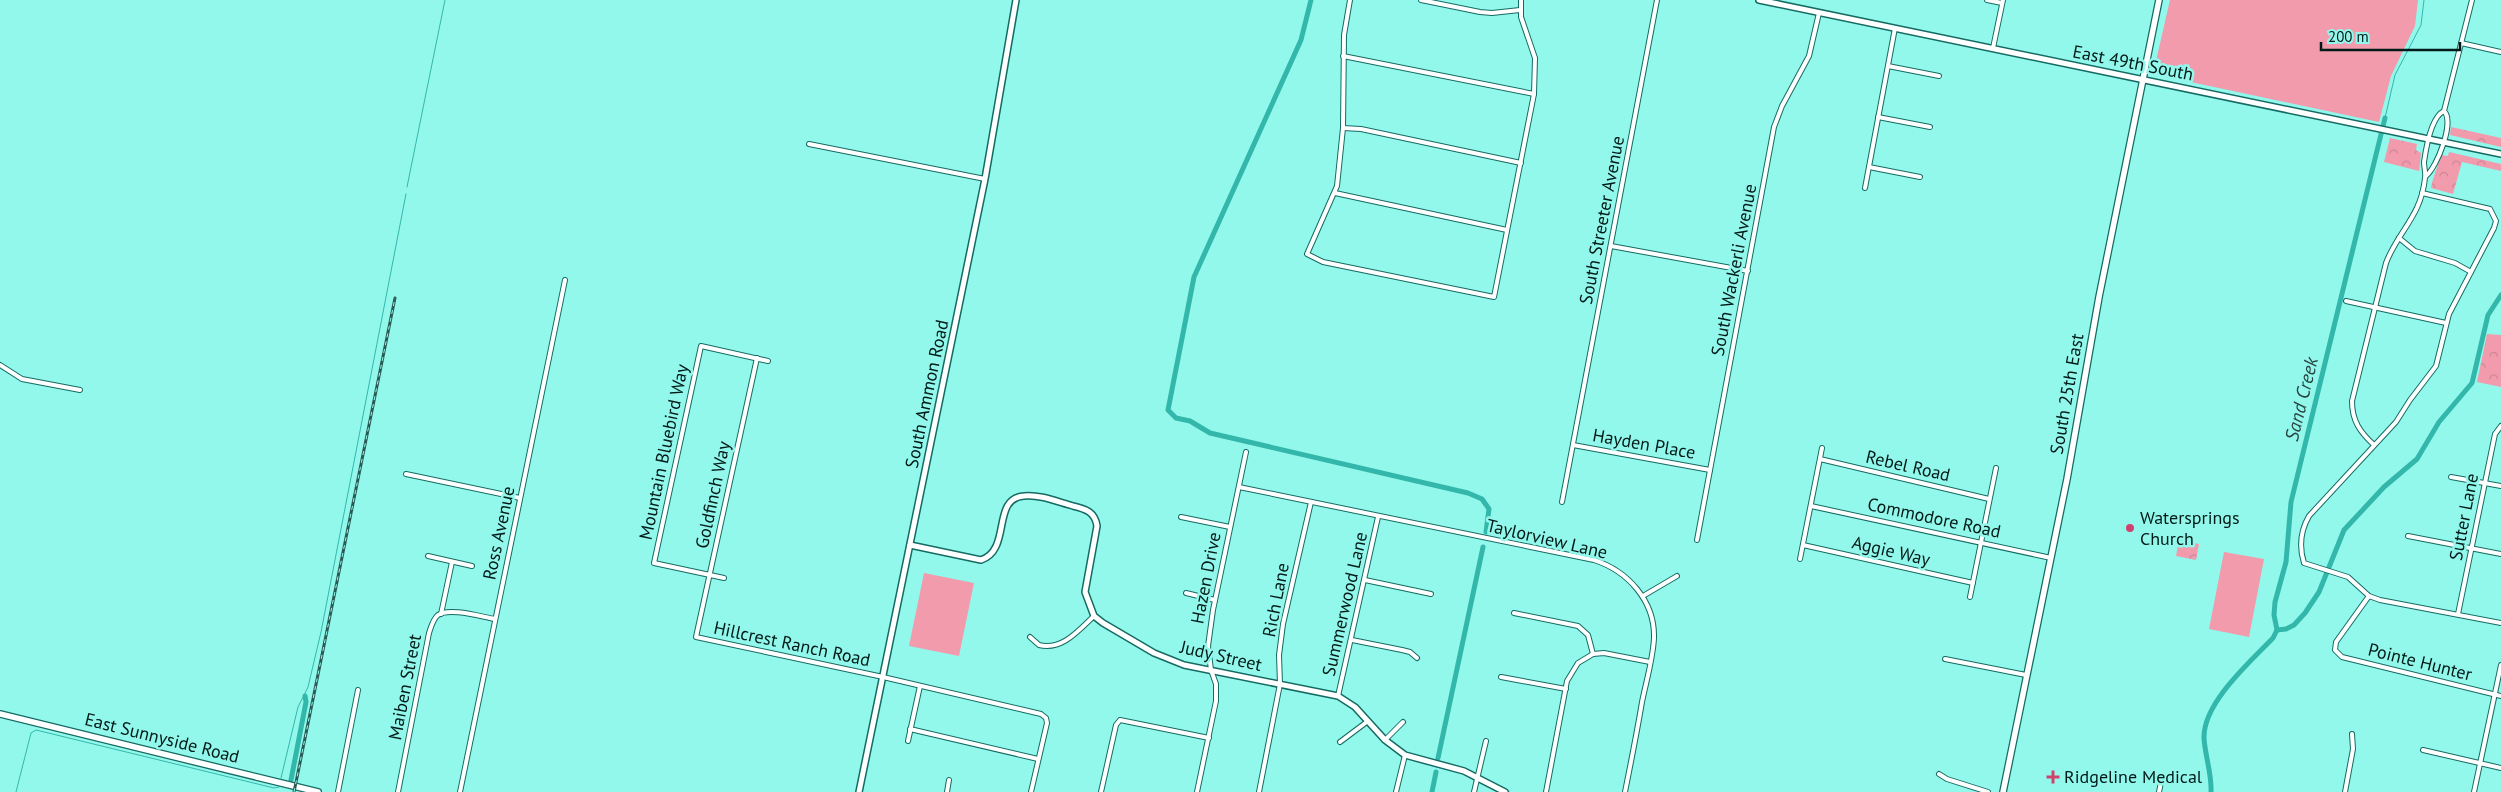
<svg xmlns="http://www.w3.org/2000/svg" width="2501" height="792" font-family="'PT Sans',sans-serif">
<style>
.grass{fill:#f19bad}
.park{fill:url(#park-crowns)}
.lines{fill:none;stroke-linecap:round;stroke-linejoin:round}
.stream{stroke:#34b7ab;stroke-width:1}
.canal{stroke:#34b7ab;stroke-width:5}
.minor-casing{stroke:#156b63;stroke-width:6}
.tertiary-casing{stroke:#156b63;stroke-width:8}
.secondary-casing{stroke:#156b63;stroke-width:8}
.minor{stroke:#fff;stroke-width:4}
.tertiary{stroke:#fff;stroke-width:5}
.secondary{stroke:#fff;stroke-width:5.5}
.rail-casing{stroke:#2a5a54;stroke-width:3}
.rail{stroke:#93f8ec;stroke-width:1;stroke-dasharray:4;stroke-linecap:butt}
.poi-dot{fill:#d0426e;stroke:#93f8ec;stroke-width:2}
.labels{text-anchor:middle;stroke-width:5;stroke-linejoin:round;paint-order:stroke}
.street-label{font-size:18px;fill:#001a17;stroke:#93f8ec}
.poi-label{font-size:18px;fill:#001a17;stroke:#93f8ec;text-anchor:start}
.water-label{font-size:19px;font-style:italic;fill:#294441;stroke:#93f8ec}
</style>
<defs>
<pattern id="park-crowns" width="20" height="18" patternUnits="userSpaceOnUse" patternTransform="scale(1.25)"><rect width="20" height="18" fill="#f19bad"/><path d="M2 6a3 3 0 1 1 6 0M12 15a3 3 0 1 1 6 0" fill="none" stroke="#cd8594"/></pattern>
</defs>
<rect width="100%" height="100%" fill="#93f8ec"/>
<g class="grass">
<path d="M 2170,0 L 2418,0 L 2415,26 L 2391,76 L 2379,122 L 2153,74 Z"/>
<path d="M 2224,552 L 2264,559 L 2249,637 L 2209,629 Z"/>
<path d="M 924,573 L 974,583 L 959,656 L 909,646 Z"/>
</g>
<g class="park">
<path d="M 2451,127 L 2501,138 L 2501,147 L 2450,135 Z"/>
<path d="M 2390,138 L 2417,144 L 2416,150 L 2421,153 L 2419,171 L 2384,162 Z"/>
<path d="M 2449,152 L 2501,164 L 2501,171 L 2462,162 L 2453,194 L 2431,188 C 2433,176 2438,167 2441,155 L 2448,156 Z"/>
<path d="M 2487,334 L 2501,335 L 2501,387 L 2477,382 Z"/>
<path d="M 2179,540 L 2199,544 L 2196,560 L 2176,556 Z"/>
</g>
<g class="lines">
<g class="stream">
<path d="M 2385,118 L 2395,75 L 2421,25 L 2424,0"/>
<path d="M 407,187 L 445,0"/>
<path d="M 281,778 L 298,707 L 308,687 L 321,632 L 406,194"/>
<path d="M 16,792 L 31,733 L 36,730 L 274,788 L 279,787"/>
</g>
<g class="canal">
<path d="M 1311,0 L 1301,40 L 1194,277 L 1168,410 L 1176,418 L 1190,421 L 1210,433 L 1468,493 L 1482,499 L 1489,509 L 1486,532"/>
<path d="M 2277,630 L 2286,629 L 2294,625 L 2305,613 L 2319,592 L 2344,530 L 2384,487 L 2417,459 L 2439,422 L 2472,383 L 2488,315 L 2501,295"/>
<path d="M 1438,758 L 1483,547"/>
<path d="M 291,780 L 306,702 L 305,696"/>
<path d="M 1432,792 L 1436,772"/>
<path d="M 2211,792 C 2212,774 2205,756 2204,738 C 2203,703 2250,662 2273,638 L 2277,630 L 2274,615 L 2275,602 L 2286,562 L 2291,502 L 2385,118"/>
</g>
<g class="minor-casing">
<g id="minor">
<path d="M 1350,0 L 1344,35 L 1343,128 L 1337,186 L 1307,254 L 1323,262 L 1494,297 L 1534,94 L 1535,58 L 1521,17 L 1521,0"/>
<path d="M 1421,0 L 1480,12 L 1492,13 L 1520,10"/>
<path d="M 1987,0 L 2002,3"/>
<path d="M 2461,43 L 2501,52"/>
<path d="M 1993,48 L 2003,0"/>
<path d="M 1343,56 L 1534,94"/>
<path d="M 1888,66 L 1939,76"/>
<path d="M 1878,117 L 1930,127"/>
<path d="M 1343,128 L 1361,129 L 1521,163"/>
<path d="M 809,144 L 985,179"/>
<path d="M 1869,167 L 1920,177"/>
<path d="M 2426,176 C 2437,167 2455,122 2444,111 L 2472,0"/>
<path d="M 1865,188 L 1895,28"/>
<path d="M 1335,193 L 1507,230"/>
<path d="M 2422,193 L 2490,209 L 2496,221 L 2494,228 L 2449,314 L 2436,366 L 2410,400 L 2396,422 L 2309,516 C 2301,530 2299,547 2304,563 L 2348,577 L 2369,596 L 2380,600 L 2501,623"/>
<path d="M 2399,238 L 2415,251 L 2455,263 L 2471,272"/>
<path d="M 1611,246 L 1748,271"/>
<path d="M 2346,301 L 2446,323"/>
<path d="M 757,358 L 696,637 L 883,677 L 1041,714 L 1046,718 L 1047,723 L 1031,792"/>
<path d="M 0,365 L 22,379 L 80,390"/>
<path d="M 1573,445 L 1710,470"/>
<path d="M 2374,445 C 2360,432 2352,421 2352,401 L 2386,263 C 2398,231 2421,217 2425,178 C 2426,173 2424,168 2424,162 C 2426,148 2431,117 2444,111"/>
<path d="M 1820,459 L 1989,499"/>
<path d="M 406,474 L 520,498"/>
<path d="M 2451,477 L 2501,486"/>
<path d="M 1239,487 L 1594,560 C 1628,571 1655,601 1654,638 C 1653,659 1646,682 1642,702 C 1637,732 1631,762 1625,792"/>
<path d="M 1562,502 L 1657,0"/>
<path d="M 1811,506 L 2051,558"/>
<path d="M 1181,517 L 1230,527"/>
<path d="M 2408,536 L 2501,554"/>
<path d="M 1697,540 L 1774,127 L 1782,106 L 1809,56 L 1819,13"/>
<path d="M 1803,545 L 1973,583"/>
<path d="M 428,556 L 472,566"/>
<path d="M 1800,559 L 1822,448"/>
<path d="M 724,578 L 654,563 L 701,346 L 768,361"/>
<path d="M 1365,580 L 1431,594"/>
<path d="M 1186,593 L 1215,600"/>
<path d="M 1643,596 L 1677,576"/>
<path d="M 2369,596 L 2336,642 L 2335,650 L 2342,657 L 2501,696"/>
<path d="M 1970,597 L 1996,468"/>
<path d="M 1514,613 L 1578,626 L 1588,635 L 1593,654"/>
<path d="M 441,614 L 452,562"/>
<path d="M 2458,614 L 2495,434 L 2501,426"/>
<path d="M 1030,637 L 1039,645 C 1062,651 1079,630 1094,616"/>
<path d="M 1352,640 L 1402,650 L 1410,652 L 1417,658"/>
<path d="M 1945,659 L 2026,675"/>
<path d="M 1501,677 L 1566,689"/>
<path d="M 1338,696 L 1378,517"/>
<path d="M 910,729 L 1038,759"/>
<path d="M 1385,740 L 1403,722"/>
<path d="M 908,741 L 920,686"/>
<path d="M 1340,742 L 1368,721"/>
<path d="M 2423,750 L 2501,768"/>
<path d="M 1939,774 L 1947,779 L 1988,792"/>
<path d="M 338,792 L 358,690"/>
<path d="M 398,792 L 429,633 C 431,627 433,619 438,615 C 449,607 482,617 495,619"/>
<path d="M 460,792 L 565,280"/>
<path d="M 947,792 L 949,780"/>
<path d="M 1101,792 L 1116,725 L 1120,720 L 1209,738"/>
<path d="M 1197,792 L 1216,701 L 1216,684 L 1211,670 L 1208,646 L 1213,610 L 1246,452"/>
<path d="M 1259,792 L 1280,684 L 1279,655 L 1283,624 L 1311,502"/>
<path d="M 1396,792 L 1405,755"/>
<path d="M 1474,792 L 1486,741"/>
<path d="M 1546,792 L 1567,681 L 1578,663 L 1593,654 L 1604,653 L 1650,662"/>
<path d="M 2159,792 L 2161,782"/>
<path d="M 2345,792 L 2353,749 L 2352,734"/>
<path d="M 2474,792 L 2501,665"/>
</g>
</g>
<g class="tertiary-casing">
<g id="tertiary">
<path d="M 1759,0 L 2501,154"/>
<path d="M 910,545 L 981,560 C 1012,550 991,498 1024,496 C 1039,494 1058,502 1073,506 C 1086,509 1095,512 1097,526 L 1085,592 L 1094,616 L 1103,623 L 1154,653 L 1184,665 L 1338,696 L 1355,707 L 1385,740 L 1405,755 L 1464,771 L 1505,792"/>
<path d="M 859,792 L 985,179 L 1016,0"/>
</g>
</g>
<g class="secondary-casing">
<g id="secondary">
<path d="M 0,714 L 318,792"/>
<path d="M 2003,792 L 2067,479 L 2099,297 L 2159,0"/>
</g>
</g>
<use href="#minor" class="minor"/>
<use href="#tertiary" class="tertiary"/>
<use href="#secondary" class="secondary"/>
<g class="rail-casing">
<path id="rail" d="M 294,792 L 395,298"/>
</g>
<use href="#rail" class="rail"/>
</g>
<g class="poi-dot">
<circle cx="2130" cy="528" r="5"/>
<path d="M2050.5 769.5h5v5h5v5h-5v5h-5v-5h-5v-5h5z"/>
</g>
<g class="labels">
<g class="street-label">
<text transform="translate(2133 63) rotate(11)" y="6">East 49th South</text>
<text transform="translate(1602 220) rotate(-79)" y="6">South Streeter Avenue</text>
<text transform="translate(1734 270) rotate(-79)" y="6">South Wackerli Avenue</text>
<text transform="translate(927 394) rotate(-78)" y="6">South Ammon Road</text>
<text transform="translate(2067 394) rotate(-80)" y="6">South 25th East</text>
<text transform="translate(1644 444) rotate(10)" y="6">Hayden Place</text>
<text transform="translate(664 452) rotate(-78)" y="6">Mountain Bluebird Way</text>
<text transform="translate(1908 466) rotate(13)" y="6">Rebel Road</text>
<text transform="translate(713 495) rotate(-78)" y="6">Goldfinch Way</text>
<text transform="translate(2464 517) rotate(-79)" y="6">Sutter Lane</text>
<text transform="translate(1934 518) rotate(12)" y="6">Commodore Road</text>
<text transform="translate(499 533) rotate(-78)" y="6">Ross Avenue</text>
<text transform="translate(1547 539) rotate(13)" y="6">Taylorview Lane</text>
<text transform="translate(1891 551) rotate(13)" y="6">Aggie Way</text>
<text transform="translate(1206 578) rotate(-79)" y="6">Hazen Drive</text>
<text transform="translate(1276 600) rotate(-79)" y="6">Rich Lane</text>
<text transform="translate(1345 604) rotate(-77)" y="6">Summerwood Lane</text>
<text transform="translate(792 644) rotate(12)" y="6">Hillcrest Ranch Road</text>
<text transform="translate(1221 656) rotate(13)" y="6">Judy Street</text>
<text transform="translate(2420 662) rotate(14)" y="6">Pointe Hunter</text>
<text transform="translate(405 687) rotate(-79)" y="6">Maiben Street</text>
<text transform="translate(162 738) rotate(14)" y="6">East Sunnyside Road</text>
</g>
<g class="poi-label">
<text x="2140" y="524">Watersprings<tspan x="2140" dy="21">Church</tspan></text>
<text x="2064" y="783">Ridgeline Medical</text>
</g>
<g class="water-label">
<text transform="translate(2301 399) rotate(-76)" y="7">Sand Creek</text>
</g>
</g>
<path d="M2321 42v8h139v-8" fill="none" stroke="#001a17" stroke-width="2.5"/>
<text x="2328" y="42" font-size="15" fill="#001a17" stroke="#93f8ec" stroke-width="4" paint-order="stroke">200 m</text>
</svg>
